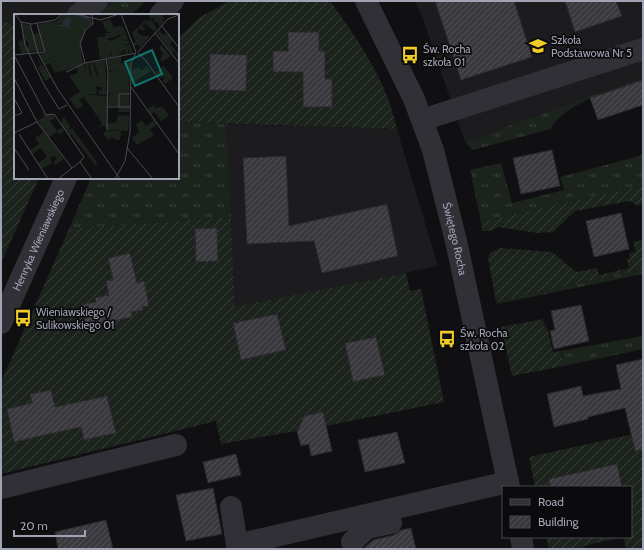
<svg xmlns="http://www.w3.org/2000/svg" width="644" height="550" font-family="Cabin,sans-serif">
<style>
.built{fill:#1c1b1e}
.grass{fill:url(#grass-tufts)}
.garden{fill:url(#garden-furrows)}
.building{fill:url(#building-hatch);stroke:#2a292d}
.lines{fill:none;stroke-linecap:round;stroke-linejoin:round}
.minor{stroke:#303036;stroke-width:22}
.labels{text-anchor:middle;stroke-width:3.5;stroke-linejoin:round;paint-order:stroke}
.poi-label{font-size:11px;fill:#a0a3b2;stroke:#0b0a0c;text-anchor:start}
.street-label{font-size:11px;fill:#a0a3b2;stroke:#0b0a0c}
.inset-river{fill:none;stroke:#262c34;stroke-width:2}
.inset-road{fill:none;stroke:#4a4a51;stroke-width:1}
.view{fill:#0f766e;fill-opacity:0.15;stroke:#0f766e;stroke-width:2}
.inset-edge{fill:none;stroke:#a0a3b2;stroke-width:2}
</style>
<defs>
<pattern id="grass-tufts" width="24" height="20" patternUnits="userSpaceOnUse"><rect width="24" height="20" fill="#1c231d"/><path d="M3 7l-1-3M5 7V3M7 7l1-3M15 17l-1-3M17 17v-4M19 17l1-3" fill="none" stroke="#3a403b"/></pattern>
<pattern id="garden-furrows" width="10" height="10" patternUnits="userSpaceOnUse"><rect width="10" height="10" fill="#1c231d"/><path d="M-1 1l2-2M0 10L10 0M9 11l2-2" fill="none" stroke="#3a403b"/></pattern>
<pattern id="building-hatch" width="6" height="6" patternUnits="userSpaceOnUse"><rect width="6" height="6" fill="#3a393e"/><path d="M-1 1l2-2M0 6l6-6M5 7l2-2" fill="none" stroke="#535258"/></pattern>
</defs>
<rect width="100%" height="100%" fill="#100f11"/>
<g class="built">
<path d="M 1,1 L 142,1 L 126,15 L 15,15 L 15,26 L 1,20 Z"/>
<path d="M 415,1 L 643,1 L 643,77 L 465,142 L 422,16 Z"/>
<path d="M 227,124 L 397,129 L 438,266 L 235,309 Z"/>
</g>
<g class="grass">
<path d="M 113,1 L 145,1 L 132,15 L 93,15 L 101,9 L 108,8 Z"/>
<path d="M 643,77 L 643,80 C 611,91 569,100 550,129 L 473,150 L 465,142 Z"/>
<path d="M 178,122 L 227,124 L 231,217 L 69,229 L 91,178 L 178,178 Z"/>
<path d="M 643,155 L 643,185 L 481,222 L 470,170 L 501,163 L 512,203 L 564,190 L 560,177 Z"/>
<path d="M 643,269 L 643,274 L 497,304 L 496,302 Z"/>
<path d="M 643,336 L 643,349 L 564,366 L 561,351 Z"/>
</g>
<g class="garden">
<path d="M 230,1 L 330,1 C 358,39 387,82 397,129 L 178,122 L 178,38 L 200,17 Z"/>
<path d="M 1,20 L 15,26 L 15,178 L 39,178 L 1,263 Z"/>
<path d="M 643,185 L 643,203 L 638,206 L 629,201 L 575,211 L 553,232 L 537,233 L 498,227 L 491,231 L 482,231 L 481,222 Z"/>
<path d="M 231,217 L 235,307 L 406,273 L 410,291 L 421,289 L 444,402 L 326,426 L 221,444 L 216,421 L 1,474 L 1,382 L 69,229 Z"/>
<path d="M 643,240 L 643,269 L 496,302 L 488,258 L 491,252 L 500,248 L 552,252 L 576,272 L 597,268 L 599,275 L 629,268 L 627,259 L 630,259 L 629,253 L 636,252 L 633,242 Z"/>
<path d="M 543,319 L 545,327 L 547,327 L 553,352 L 561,351 L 564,366 L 512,376 L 501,327 Z"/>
<path d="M 643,432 L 643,549 L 626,549 L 623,537 L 631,537 L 631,487 L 535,487 L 529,457 Z"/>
<path d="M 546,537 L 623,537 L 583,546 L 583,549 L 549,549 Z"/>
</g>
<g class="building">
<path d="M 435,1 L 514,1 L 532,57 L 461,80 Z"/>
<path d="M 565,1 L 616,1 L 622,16 L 575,32 Z"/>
<path d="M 288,32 L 319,32 L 319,51 L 325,51 L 325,79 L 332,79 L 332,107 L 303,107 L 303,72 L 273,72 L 273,51 L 288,51 Z"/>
<path d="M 210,54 L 247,55 L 246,91 L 209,90 Z"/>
<path d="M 643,80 L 643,105 L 598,120 L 590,98 Z"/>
<path d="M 552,150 L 560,186 L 521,194 L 513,158 Z"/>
<path d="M 286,156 L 289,226 L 387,204 L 398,256 L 322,273 L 314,241 L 247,244 L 243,158 Z"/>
<path d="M 621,213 L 629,249 L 594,257 L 586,221 Z"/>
<path d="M 217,228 L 218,261 L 196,262 L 195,229 Z"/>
<path d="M 130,253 L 137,283 L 144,281 L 149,306 L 142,307 L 143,310 L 131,312 L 132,317 L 86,327 L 81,305 L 96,302 L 95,298 L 109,295 L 106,281 L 113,280 L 108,258 Z"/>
<path d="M 581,305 L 589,341 L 554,349 L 550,331 L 555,330 L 551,311 Z"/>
<path d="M 277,314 L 286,350 L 241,360 L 233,323 Z"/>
<path d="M 376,337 L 385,375 L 353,382 L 345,343 Z"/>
<path d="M 643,359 L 643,450 L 635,451 L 625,408 L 588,417 L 588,419 L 554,427 L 547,394 L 581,386 L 583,396 L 621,389 L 616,365 Z"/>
<path d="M 51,390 L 55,407 L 107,396 L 116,433 L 84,440 L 81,427 L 14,442 L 7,409 L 32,403 L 30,394 Z"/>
<path d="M 323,412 L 332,451 L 311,456 L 309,444 L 301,446 L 297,432 L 304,416 Z"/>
<path d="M 397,432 L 405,463 L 365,472 L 358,440 Z"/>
<path d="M 236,454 L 241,475 L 208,483 L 203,462 Z"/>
<path d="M 617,464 L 622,487 L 550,487 L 549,479 Z"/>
<path d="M 213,488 L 222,534 L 186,541 L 176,495 Z"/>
<path d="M 106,520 L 113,549 L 58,549 L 55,532 Z"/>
<path d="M 411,528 L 416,549 L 363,549 L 373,540 L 394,535 L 401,530 Z"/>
</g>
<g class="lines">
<g class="minor">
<path id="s1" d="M 366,1 L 414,99 L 433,150 L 456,241 L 509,487"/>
<path d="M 78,15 L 97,1"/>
<path d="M 160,15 L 173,1"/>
<path d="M 422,120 L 643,49"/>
<path id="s2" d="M 1,323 L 66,178"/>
<path d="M 1,488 L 176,445"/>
<path d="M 231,507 L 237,545 L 508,482"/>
<path d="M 521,537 L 523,549"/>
<path d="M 352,542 L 367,528 L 391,523"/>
</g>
</g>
<defs>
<g id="school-bare" transform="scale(1.38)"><path d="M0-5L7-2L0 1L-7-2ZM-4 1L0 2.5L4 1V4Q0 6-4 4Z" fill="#f0cc28" stroke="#0b0a0c" stroke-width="2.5" paint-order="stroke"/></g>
<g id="bus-bare" transform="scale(1.38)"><path d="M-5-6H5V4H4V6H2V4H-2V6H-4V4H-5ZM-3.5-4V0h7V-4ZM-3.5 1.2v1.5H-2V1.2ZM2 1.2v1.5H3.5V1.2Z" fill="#f0cc28" stroke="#0b0a0c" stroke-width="2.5" paint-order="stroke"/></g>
</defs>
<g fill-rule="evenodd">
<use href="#school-bare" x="538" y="46"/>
<use href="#bus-bare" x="410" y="55"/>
<use href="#bus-bare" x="23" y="318"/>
<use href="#bus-bare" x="447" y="339"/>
</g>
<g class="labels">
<g class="poi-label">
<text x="551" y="44">Szkoła<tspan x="551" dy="13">Podstawowa Nr 5</tspan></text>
<text x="423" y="53">Św. Rocha<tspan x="423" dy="13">szkoła 01</tspan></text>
<text x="36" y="316">Wieniawskiego /<tspan x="36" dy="13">Sulikowskiego 01</tspan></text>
<text x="460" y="337">Św. Rocha<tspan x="460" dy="13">szkoła 02</tspan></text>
</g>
<g class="street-label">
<text dy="4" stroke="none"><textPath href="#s1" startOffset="255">Świętego Rocha</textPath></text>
<text dy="4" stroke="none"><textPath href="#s2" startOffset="91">Henryka Wieniawskiego</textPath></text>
</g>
</g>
<g transform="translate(14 14)">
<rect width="165" height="165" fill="#100f11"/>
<path d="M 133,0 L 137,5 L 141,2 L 143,6 L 140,8 L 140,3 L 137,5 L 143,15 L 141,18 L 131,9 L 128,12 L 131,15 L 129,17 L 126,14 L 123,18 L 128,22 L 136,22 L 126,34 L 124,30 L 120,32 L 118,29 L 122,28 L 118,19 L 132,6 L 136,9 L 133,5 L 138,8 ZM 38,44 L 46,58 L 41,59 L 36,49 L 31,51 L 29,48 ZM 66,78 L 70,83 L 65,86 L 69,92 L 63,95 L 55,84 ZM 142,89 L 140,94 L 149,93 L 155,102 L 147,107 L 141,98 L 137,100 L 134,95 ZM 29,98 L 32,101 L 39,100 L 41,104 L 36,107 L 43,117 L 48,114 L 50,117 L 45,121 L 43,118 L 35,123 L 23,107 L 30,103 ZM 49,102 L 56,112 L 55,116 L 58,114 L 84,150 L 81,151 L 57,120 L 55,121 L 47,110 ZM 128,106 L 132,112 L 140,106 L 144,110 L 136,116 L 140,121 L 123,131 L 117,122 L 120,123 L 125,118 L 122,110 ZM 94,117 L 107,117 L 106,126 L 100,125 ZM 30,118 L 50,145 L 41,151 L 39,148 L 43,145 L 41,142 L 36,144 L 38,149 L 28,155 L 24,149 L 33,143 L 27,134 L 18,140 L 16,136 L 25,130 L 21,124 Z" fill="#1c231d"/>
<path d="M 96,5 L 100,14 L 92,17 L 88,8 Z" fill="#1c231d"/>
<path d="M 49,0 L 76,4 L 78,10 L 73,13 L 66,31 L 69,50 L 46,58 L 38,44 L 42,42 L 35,23 L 33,8 L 41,8 ZM 147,31 L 157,42 L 148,48 L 146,45 L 149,40 L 145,34 Z" fill="#1c231d"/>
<path d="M 134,0 L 147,0 L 151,6 L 147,4 L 150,8 L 145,13 L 144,8 L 140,8 L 143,6 L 141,3 L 137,5 ZM 33,8 L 35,23 L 42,42 L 29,48 L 25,40 L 31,39 L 27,27 L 31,25 L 26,26 L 23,11 ZM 7,9 L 16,11 L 18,20 L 24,19 L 30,37 L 13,38 L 8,41 L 4,27 L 9,26 L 12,33 L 15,32 L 13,27 L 11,28 ZM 109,10 L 106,12 L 109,13 L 112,19 L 93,25 L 97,27 L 102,24 L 103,27 L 103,24 L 111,19 L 114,25 L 108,28 L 114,26 L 116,29 L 110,31 L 116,31 L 119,38 L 115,39 L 114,34 L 114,39 L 110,40 L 111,36 L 109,36 L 108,41 L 104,33 L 107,41 L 98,43 L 97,39 L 95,40 L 98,43 L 86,45 L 83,24 L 92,22 L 91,19 L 97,19 L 92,17 ZM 145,16 L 149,21 L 153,19 L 159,27 L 156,30 L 165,41 L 165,44 L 163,46 L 164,43 L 160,37 L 158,39 L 143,19 ZM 21,40 L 37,64 L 31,67 L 24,53 L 27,51 ZM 107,42 L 107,49 L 116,49 L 115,80 L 105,80 L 105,92 L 94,92 L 95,80 L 100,79 L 94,79 L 95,58 L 105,56 L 95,57 L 93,46 ZM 91,46 L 93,81 L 85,80 L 84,76 L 88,76 L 88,73 L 82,73 L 83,80 L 70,80 L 93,82 L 93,114 L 89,111 L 84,115 L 88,109 L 55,62 L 64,59 L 63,52 L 70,51 L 73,57 L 71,50 L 74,49 L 76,62 L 78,61 L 75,49 L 79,48 L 82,60 L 85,64 L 80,48 ZM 150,52 L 159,64 L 151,70 L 147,65 L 149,67 L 151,63 L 146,64 L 148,61 L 145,62 L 142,58 ZM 125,53 L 127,57 L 133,52 L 137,57 L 118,69 L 118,57 ZM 106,81 L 115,81 L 115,98 L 104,98 ZM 104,101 L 115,102 L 114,117 L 94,116 L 98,123 L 94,126 L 89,120 L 93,116 L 94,109 L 102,109 Z" fill="#1c231d"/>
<path d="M 53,4 L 58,5 L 55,12 L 59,14 L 38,11 L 49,11 L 49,7 Z" fill="#262c34"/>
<path class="inset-river" d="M 59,0 L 75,5 L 77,10"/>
<path class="inset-road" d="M 1,0 L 7,8 L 18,10 L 41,6 L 48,0M 62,0 L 87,6 L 105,0M 107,0 L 122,38M 7,8 L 11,31 L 29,69 L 45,95 L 53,91M 16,10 L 24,39 L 43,74 L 106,165M 148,12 L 165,34M 141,19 L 165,49M 124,38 L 154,5 L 165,1M 124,39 L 132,47 L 165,93M 0,41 L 32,101 L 40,100 L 70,143 L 66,148M 0,41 L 31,38 L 23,10M 92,45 L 94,57 L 93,116M 71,49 L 66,29 L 72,15 L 79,10 L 78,0M 52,58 L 71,49 L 122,39M 0,64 L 23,108 L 0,119M 117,73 L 165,140M 0,84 L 8,99 L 0,102M 94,93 L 116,93M 105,93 L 105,80 L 117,80M 23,108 L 58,154M 5,120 L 34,165M 0,134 L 15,156M 113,134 L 139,165M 44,165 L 66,148 L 78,165M 101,165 L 111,147 L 116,118 L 117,49 L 122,39"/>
<path class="view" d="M 138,36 L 148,60 L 121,72 L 111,48 Z"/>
<rect width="165" height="165" class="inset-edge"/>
</g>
<rect width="644" height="550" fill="none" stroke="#a0a3b2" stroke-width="4"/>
<rect x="502" y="486" width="130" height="52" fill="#0b0a0c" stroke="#47474e"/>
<rect x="510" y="499" width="20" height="6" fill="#303036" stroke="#47474e"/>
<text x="538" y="506" font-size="12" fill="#a0a3b2">Road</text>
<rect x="510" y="516" width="20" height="12" fill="url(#building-hatch)" stroke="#47474e"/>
<text x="538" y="526" font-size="12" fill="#a0a3b2">Building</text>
<path d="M14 530v6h71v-6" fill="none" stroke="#a0a3b2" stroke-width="2"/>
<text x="20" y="530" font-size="12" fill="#a0a3b2" stroke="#0b0a0c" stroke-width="3" paint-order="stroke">20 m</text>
</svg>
